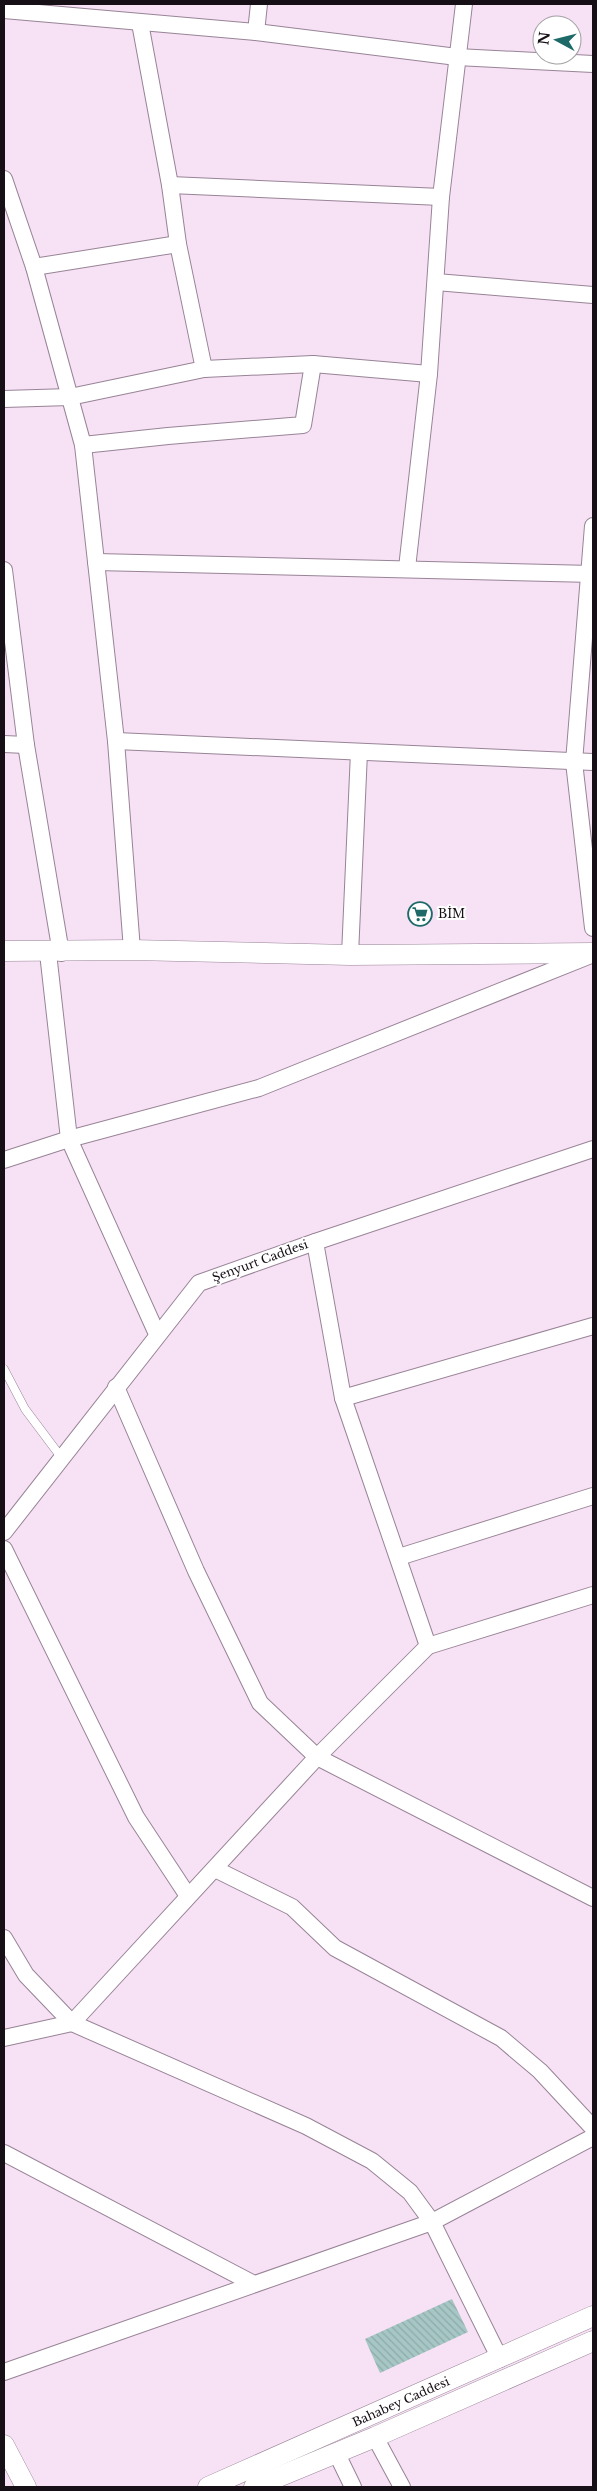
<svg xmlns="http://www.w3.org/2000/svg" width="597" height="2491" font-family="'Libre Baskerville',serif">
<style>
.building{fill:url(#building-back-hatch)}
.lines{fill:none;stroke-linecap:round;stroke-linejoin:round}
.service-casing{stroke:#988496;stroke-width:9}
.minor-casing{stroke:#988496;stroke-width:18}
.tertiary-casing{stroke:#988496;stroke-width:21}
.service{stroke:#fff;stroke-width:8}
.minor{stroke:#fff;stroke-width:16}
.tertiary{stroke:#fff;stroke-width:20}
.labels{text-anchor:middle;stroke-width:4;stroke-linejoin:round;paint-order:stroke}
.poi-label{font-size:12px;fill:#160f15;stroke:#fff;text-anchor:start}
.street-label{font-size:12px;fill:#160f15;stroke:#fff}
</style>
<defs>
<pattern id="building-back-hatch" width="6" height="6" patternUnits="userSpaceOnUse" patternTransform="scale(1.25)"><rect width="6" height="6" fill="#a6c7c5"/><path d="M-1 5l2 2M0 0l6 6M5-1l2 2" fill="none" stroke="#8eaaa8"/></pattern>
</defs>
<rect width="100%" height="100%" fill="#f7e1f5"/>
<path class="building" d="M 452,2299 L 468,2332 L 380,2373 L 365,2339 Z"/>
<g class="lines">
<g class="service-casing">
<path id="service" d="M 4,1369 L 25,1409 L 61,1457"/>
</g>
<g class="minor-casing">
<g id="minor">
<path d="M 4,10 L 256,32 L 457,57 L 593,64"/>
<path d="M 140,23 L 170,185 L 178,244 L 204,369"/>
<path d="M 256,32 L 259,4"/>
<path d="M 4,179 L 34,267 L 83,445 L 116,741 L 132,950"/>
<path d="M 170,185 L 441,197"/>
<path d="M 34,267 L 178,244"/>
<path d="M 436,282 L 593,295"/>
<path d="M 4,399 L 70,397 L 204,369 L 313,364 L 429,374"/>
<path d="M 83,445 L 168,436 L 303,425 L 313,364"/>
<path d="M 593,526 L 574,762 L 593,928"/>
<path d="M 96,562 L 593,574"/>
<path d="M 407,568 L 429,374 L 441,197 L 464,4"/>
<path d="M 4,570 L 26,745 L 61,953"/>
<path d="M 116,741 L 593,762"/>
<path d="M 4,744 L 26,745"/>
<path d="M 48,953 L 69,1139 L 157,1334"/>
<path d="M 350,955 L 359,752"/>
<path d="M 4,1160 L 69,1139 L 259,1088 L 591,955"/>
<path d="M 315,1242 L 343,1398 L 428,1646"/>
<path d="M 116,1387 L 196,1571 L 260,1703 L 317,1757 L 593,1898"/>
<path d="M 343,1398 L 593,1326"/>
<path d="M 4,1532 L 199,1283 L 315,1242 L 593,1149"/>
<path d="M 4,1549 L 136,1817 L 188,1896"/>
<path d="M 399,1557 L 593,1496"/>
<path d="M 215,1869 L 292,1907 L 335,1948 L 501,2038 L 540,2071 L 593,2128"/>
<path d="M 4,1938 L 26,1975 L 72,2023 L 306,2126 L 372,2161 L 410,2192 L 432,2222 L 500,2359"/>
<path d="M 4,2038 L 72,2023 L 317,1757 L 428,1646 L 593,1595"/>
<path d="M 4,2153 L 254,2284"/>
<path d="M 4,2372 L 432,2222 L 593,2137"/>
<path d="M 375,2437 L 402,2487"/>
<path d="M 336,2452 L 353,2487"/>
</g>
</g>
<g class="tertiary-casing">
<g id="tertiary">
<path d="M 4,951 L 132,950 L 350,955 L 593,953"/>
<path d="M 4,2445 L 26,2487"/>
<path d="M 208,2487 L 593,2316"/>
<path d="M 254,2487 L 375,2437 L 593,2341"/>
</g>
</g>
<use href="#service" class="service"/>
<use href="#minor" class="minor"/>
<use href="#tertiary" class="tertiary"/>
</g>
<defs>
<g id="supermarket-ring" transform="scale(1.25)"><circle r="9.5" fill="#fff" stroke="#1d6a69" stroke-width="1.5"/><path d="M-6-5.5h2.5l.6 2H6L4.5 2H-2.5L-4.4-4H-6ZM-1.5 3.2a1.3 1.3 0 1 0 .1 0ZM3 3.2a1.3 1.3 0 1 0 .1 0Z" fill="#1d6a69"/></g>
</defs>
<g fill-rule="evenodd">
<use href="#supermarket-ring" x="420" y="914"/>
</g>
<g class="labels">
<g class="poi-label">
<text x="438" y="918">BİM</text>
</g>
<g class="street-label">
<text transform="translate(260 1261) rotate(-20)" y="4">Şenyurt Caddesi</text>
<text transform="translate(401 2402) rotate(-24)" y="4">Bahabey Caddesi</text>
</g>
</g>
<rect width="597" height="2491" fill="none" stroke="#160f15" stroke-width="10"/>
<g transform="translate(557 40) rotate(277)"><circle r="24" fill="#ffffff" stroke="#a29fa1"/>
<path d="M0-4L9 19L0 12L-9 19Z" fill="#1d6a69"/>
<text y="-8" font-size="14" font-weight="bold" text-anchor="middle" fill="#160f15">N</text>
</g>
</svg>
